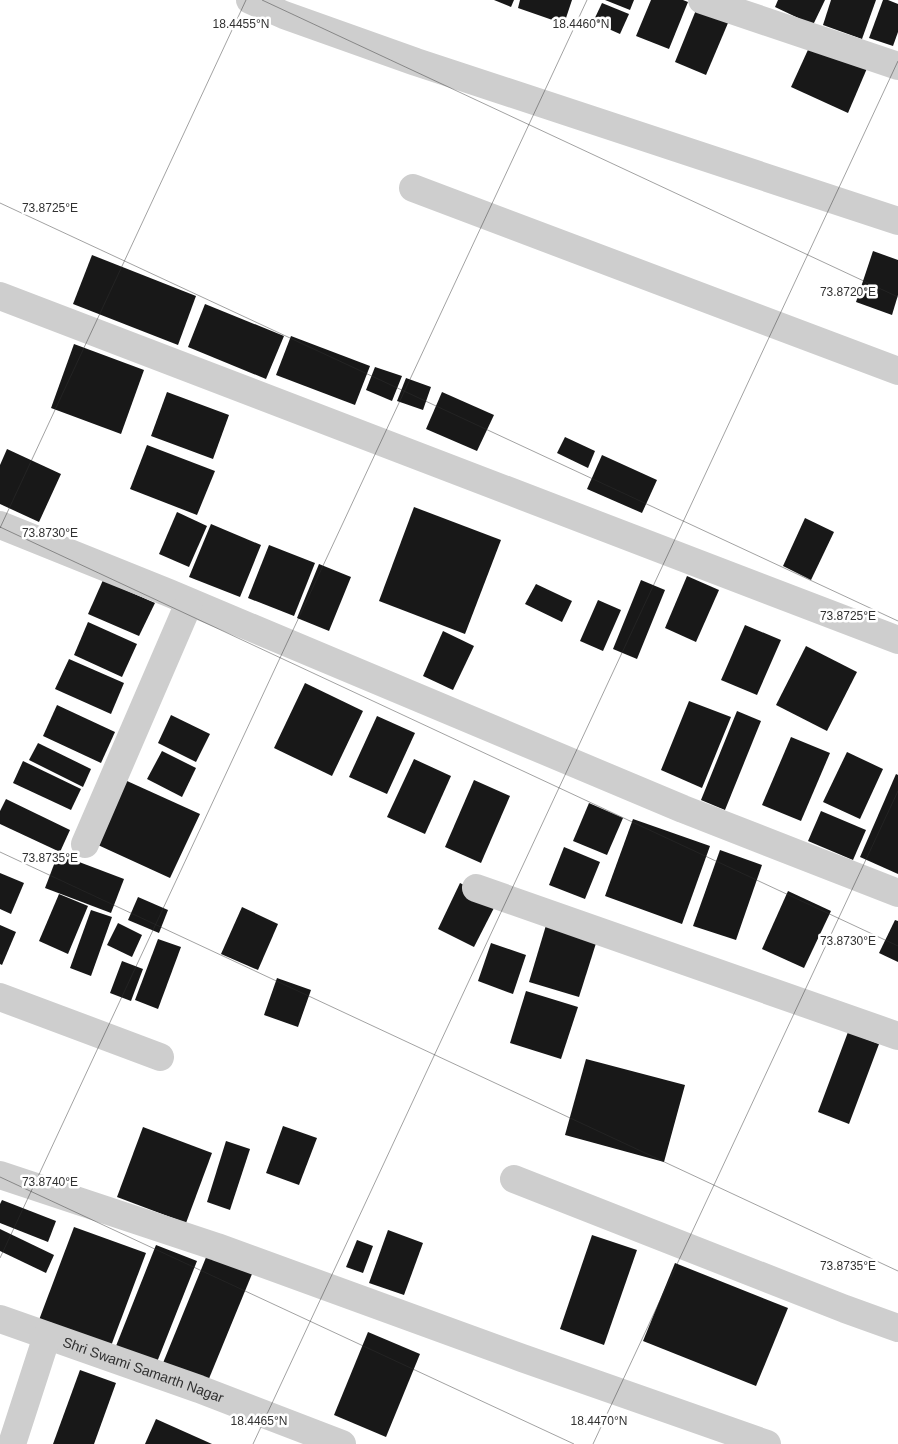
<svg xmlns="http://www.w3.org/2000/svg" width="898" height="1444" font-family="Arial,sans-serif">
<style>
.building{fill:#181818}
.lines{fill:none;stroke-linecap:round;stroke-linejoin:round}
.minor{stroke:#cecece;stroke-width:28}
.ticks{fill:none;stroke:#313131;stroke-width:1;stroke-opacity:0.45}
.labels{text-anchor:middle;stroke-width:5;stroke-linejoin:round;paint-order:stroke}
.street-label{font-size:14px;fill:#313131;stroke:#fff}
.ticks-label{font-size:12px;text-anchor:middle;fill:#313131;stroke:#fff;stroke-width:5;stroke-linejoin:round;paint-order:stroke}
</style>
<rect width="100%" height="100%" fill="#fff"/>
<g class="building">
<path d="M 494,0 L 514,0 L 511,7 Z"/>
<path d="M 520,0 L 572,0 L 564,24 L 518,8 Z"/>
<path d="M 605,0 L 634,0 L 630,10 Z"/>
<path d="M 651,0 L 683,0 L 688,2 L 669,49 L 636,36 Z"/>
<path d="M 778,0 L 825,0 L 813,25 L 775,7 Z"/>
<path d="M 831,0 L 876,0 L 862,39 L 823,25 Z"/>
<path d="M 883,0 L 888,0 L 898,4 L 898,32 L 893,46 L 869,38 Z"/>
<path d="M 602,3 L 629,14 L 620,34 L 593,22 Z"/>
<path d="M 696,10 L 728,23 L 706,75 L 675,62 Z"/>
<path d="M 812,41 L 868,66 L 848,113 L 791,87 Z"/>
<path d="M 873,251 L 898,260 L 898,295 L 892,315 L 856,302 Z"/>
<path d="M 92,255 L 196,296 L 178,345 L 73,304 Z"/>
<path d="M 205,304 L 284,336 L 266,379 L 188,347 Z"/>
<path d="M 291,336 L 370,366 L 355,405 L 276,375 Z"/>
<path d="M 74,344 L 144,370 L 121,434 L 51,408 Z"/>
<path d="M 375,367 L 402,376 L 392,401 L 366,390 Z"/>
<path d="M 406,378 L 431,387 L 423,410 L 397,401 Z"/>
<path d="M 167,392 L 229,415 L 213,459 L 151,436 Z"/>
<path d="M 442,392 L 494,415 L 477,451 L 426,429 Z"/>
<path d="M 565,437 L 595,451 L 588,468 L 557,453 Z"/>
<path d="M 147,445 L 215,471 L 197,515 L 130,489 Z"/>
<path d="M 7,449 L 61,474 L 39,522 L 0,504 L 0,465 Z"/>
<path d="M 602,455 L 657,480 L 642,513 L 587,489 Z"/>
<path d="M 414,507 L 501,540 L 465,634 L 379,601 Z"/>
<path d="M 177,512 L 207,526 L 189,567 L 159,554 Z"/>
<path d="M 805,518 L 834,532 L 811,580 L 783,566 Z"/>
<path d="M 211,524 L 261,545 L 240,597 L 189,577 Z"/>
<path d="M 269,545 L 315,563 L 294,616 L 248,598 Z"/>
<path d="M 319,564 L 351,577 L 329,631 L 297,618 Z"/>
<path d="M 687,576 L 719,590 L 696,642 L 665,628 Z"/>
<path d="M 103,580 L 155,603 L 139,636 L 88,614 Z"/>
<path d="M 641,580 L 665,590 L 637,659 L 613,649 Z"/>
<path d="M 536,584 L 572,601 L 562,622 L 525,604 Z"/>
<path d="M 598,600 L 621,610 L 603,651 L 580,641 Z"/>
<path d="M 88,622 L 137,644 L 122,677 L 74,655 Z"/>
<path d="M 745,625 L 781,640 L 757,695 L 721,680 Z"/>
<path d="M 443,631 L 474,646 L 453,690 L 423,676 Z"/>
<path d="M 806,646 L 857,672 L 827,731 L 776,705 Z"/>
<path d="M 69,659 L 124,683 L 111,714 L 55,689 Z"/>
<path d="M 305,683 L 363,711 L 332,776 L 274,748 Z"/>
<path d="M 689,701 L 731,717 L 702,788 L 661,770 Z"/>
<path d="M 57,705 L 115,732 L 101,763 L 43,736 Z"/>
<path d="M 737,711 L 761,721 L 725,810 L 701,800 Z"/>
<path d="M 171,715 L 210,734 L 196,762 L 158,743 Z"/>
<path d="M 377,716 L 415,733 L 387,794 L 349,777 Z"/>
<path d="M 791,737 L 830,753 L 801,821 L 762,805 Z"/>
<path d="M 38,743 L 91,769 L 83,787 L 29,760 Z"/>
<path d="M 162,751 L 196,768 L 182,797 L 147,779 Z"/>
<path d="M 847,752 L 883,769 L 860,819 L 823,802 Z"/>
<path d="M 414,759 L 451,776 L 425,834 L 387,817 Z"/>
<path d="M 23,761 L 81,789 L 71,810 L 13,783 Z"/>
<path d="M 896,774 L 898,775 L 898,874 L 860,857 Z"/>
<path d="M 116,776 L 200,814 L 170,878 L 87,840 Z"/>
<path d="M 474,780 L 510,796 L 481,863 L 445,847 Z"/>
<path d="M 6,799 L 70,830 L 60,852 L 0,824 L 0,811 Z"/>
<path d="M 589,803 L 623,818 L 607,855 L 573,841 Z"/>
<path d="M 821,811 L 866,830 L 853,860 L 808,841 Z"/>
<path d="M 633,819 L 710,846 L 682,924 L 605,896 Z"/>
<path d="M 564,847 L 600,862 L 585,899 L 549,885 Z"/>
<path d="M 720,850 L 762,865 L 736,940 L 693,926 Z"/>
<path d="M 58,854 L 124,879 L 111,913 L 45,888 Z"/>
<path d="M 0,873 L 24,883 L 11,914 L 0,909 Z"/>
<path d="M 460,883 L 497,902 L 474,947 L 438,929 Z"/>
<path d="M 788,891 L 831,911 L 804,968 L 762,949 Z"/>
<path d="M 59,894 L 88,906 L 68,954 L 39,941 Z"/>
<path d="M 138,897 L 168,910 L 159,933 L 128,920 Z"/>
<path d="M 242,907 L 278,924 L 258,970 L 221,954 Z"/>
<path d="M 91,910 L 112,917 L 91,976 L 70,968 Z"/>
<path d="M 895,920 L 898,921 L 898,962 L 879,953 Z"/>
<path d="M 547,922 L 598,937 L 579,997 L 529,982 Z"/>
<path d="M 118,923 L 142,935 L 132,957 L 107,945 Z"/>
<path d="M 0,925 L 16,932 L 2,965 L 0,964 Z"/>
<path d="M 158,939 L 181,947 L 158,1009 L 135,1000 Z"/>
<path d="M 491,943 L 526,955 L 513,994 L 478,981 Z"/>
<path d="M 122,961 L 143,969 L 131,1001 L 110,993 Z"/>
<path d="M 277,978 L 311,990 L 298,1027 L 264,1015 Z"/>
<path d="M 526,991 L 578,1007 L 561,1059 L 510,1043 Z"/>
<path d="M 848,1032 L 879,1044 L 849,1124 L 818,1112 Z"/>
<path d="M 586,1059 L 685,1085 L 664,1162 L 565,1135 Z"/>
<path d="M 283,1126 L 317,1138 L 299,1185 L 266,1173 Z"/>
<path d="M 143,1127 L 212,1153 L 186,1223 L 117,1197 Z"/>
<path d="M 226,1141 L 250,1149 L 230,1210 L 207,1202 Z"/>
<path d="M 2,1200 L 56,1221 L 48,1242 L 0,1223 L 0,1204 Z"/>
<path d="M 74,1227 L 146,1253 L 111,1346 L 39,1320 Z"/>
<path d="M 0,1229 L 54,1255 L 46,1273 L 0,1251 Z"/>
<path d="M 388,1230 L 423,1243 L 404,1295 L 369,1283 Z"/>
<path d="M 592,1235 L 637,1250 L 604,1345 L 560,1329 Z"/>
<path d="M 357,1240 L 373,1246 L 363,1273 L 346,1267 Z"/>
<path d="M 156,1245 L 197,1261 L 157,1362 L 116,1346 Z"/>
<path d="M 207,1255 L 252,1274 L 208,1381 L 163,1363 Z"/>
<path d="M 675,1263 L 788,1308 L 756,1386 L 643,1341 Z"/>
<path d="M 368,1332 L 420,1354 L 386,1437 L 334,1415 Z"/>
<path d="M 80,1370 L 116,1383 L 94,1444 L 53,1444 Z"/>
<path d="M 156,1419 L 212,1444 L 145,1444 Z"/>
</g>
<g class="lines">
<g class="minor">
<path d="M 250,0 L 284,15 L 416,62 L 898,221"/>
<path d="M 702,0 L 898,66"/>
<path d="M 413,188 L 898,371"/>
<path d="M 0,296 L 898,640"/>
<path d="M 0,525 L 169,593 L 683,809 L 898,893"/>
<path d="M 85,844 L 189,603"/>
<path d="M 476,888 L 898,1036"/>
<path d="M 0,997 L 160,1057"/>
<path d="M 0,1175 L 217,1247 L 522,1358 L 767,1444"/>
<path d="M 514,1179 L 845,1309 L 898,1328"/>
<path id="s1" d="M 0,1319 L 199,1389 L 342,1444"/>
<path d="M 12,1444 L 47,1336"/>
</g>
</g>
<path class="ticks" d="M 262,0 L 898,297M 0,203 L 898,621M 0,527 L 898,946M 0,528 L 246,0M 0,852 L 898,1271M 0,1177 L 574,1444M 0,1258 L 587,0M 253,1444 L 898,61M 593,1444 L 898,791"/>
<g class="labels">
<g class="street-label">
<text dy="5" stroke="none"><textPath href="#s1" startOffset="152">Shri Swami Samarth Nagar</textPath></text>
</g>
</g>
<g class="ticks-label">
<text x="241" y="28">18.4455°N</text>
<text x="581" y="28">18.4460°N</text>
<text x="50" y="212">73.8725°E</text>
<text x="848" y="296">73.8720°E</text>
<text x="50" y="537">73.8730°E</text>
<text x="848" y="620">73.8725°E</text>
<text x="50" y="862">73.8735°E</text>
<text x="848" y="945">73.8730°E</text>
<text x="50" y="1186">73.8740°E</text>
<text x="848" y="1270">73.8735°E</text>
<text x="259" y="1425">18.4465°N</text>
<text x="599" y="1425">18.4470°N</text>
</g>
</svg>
